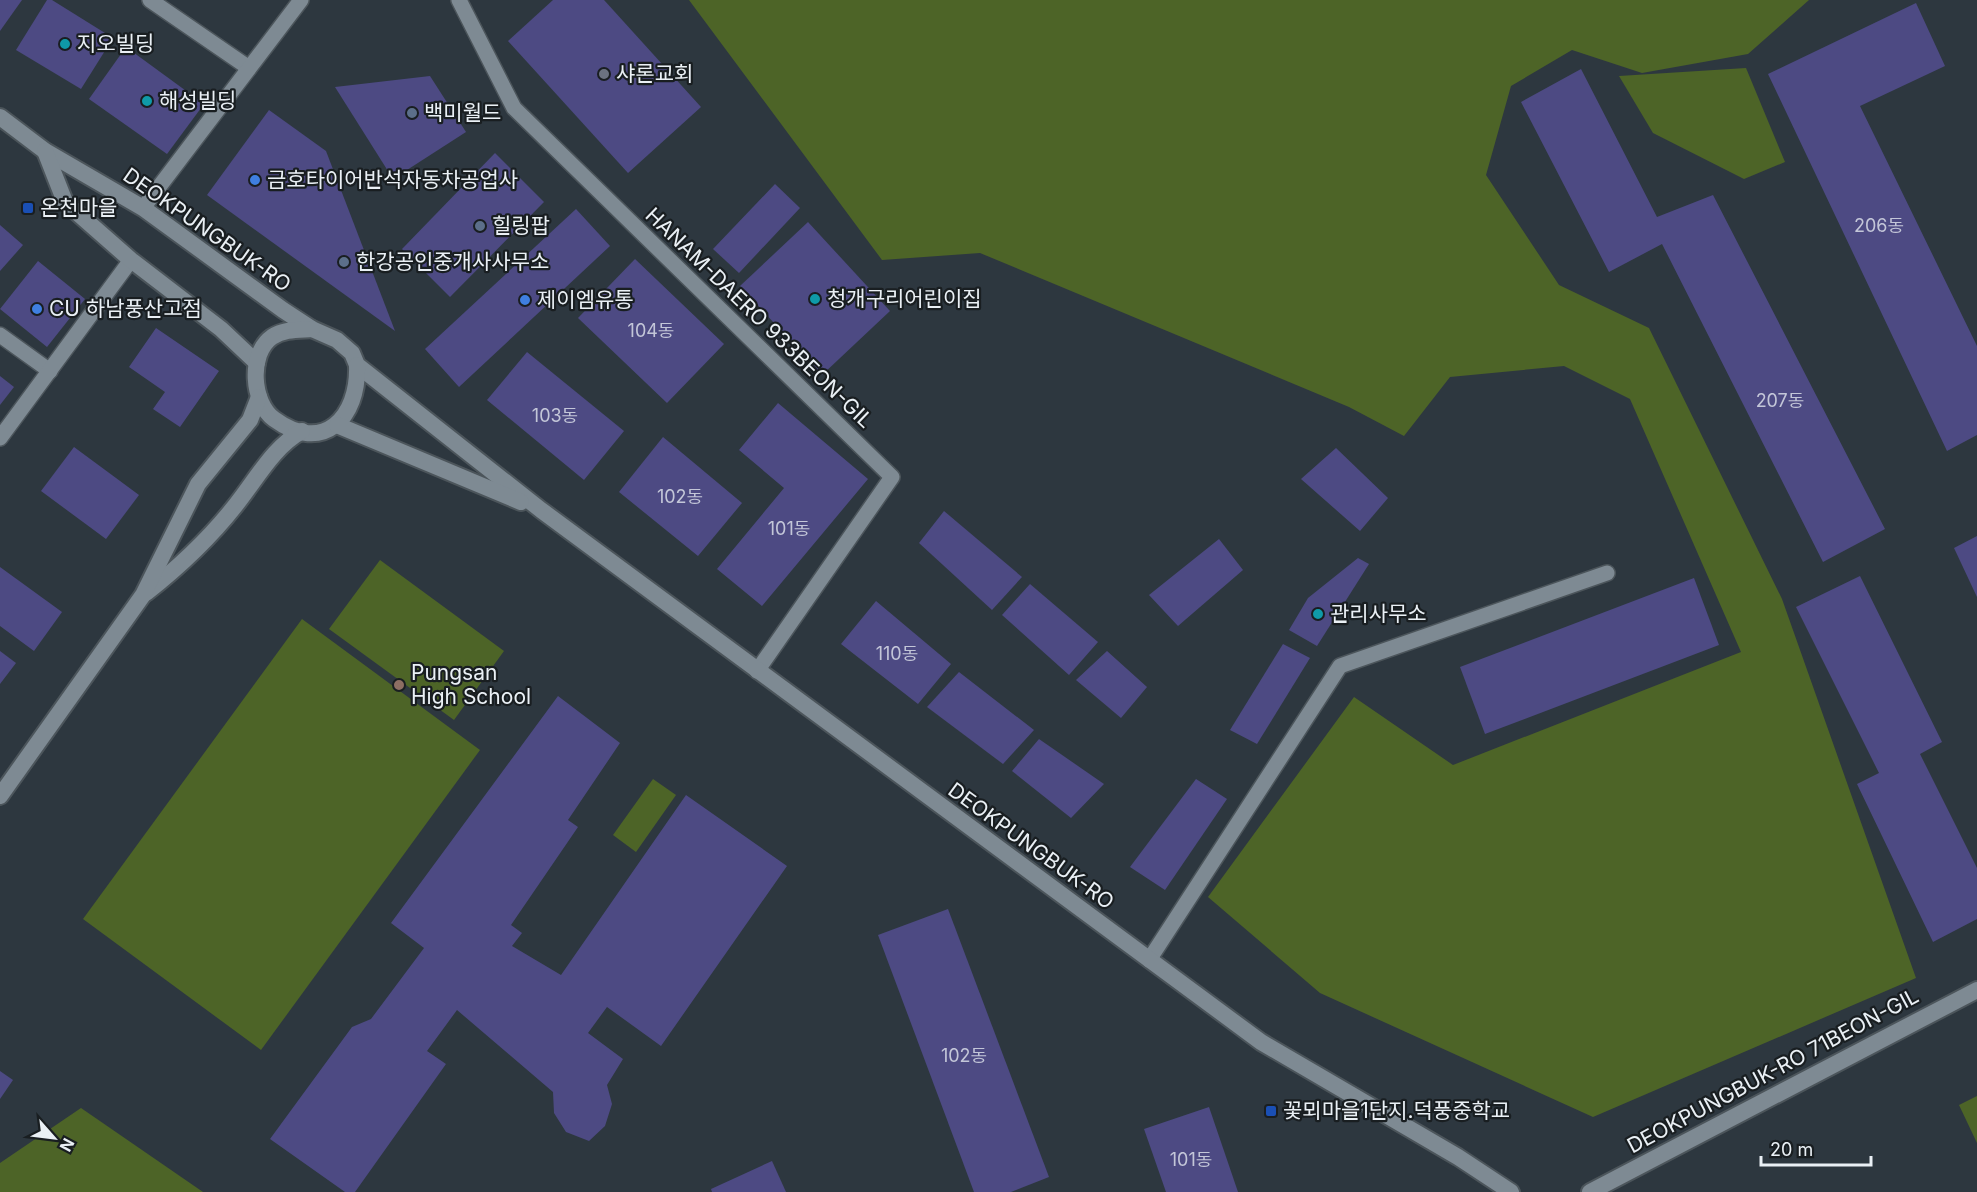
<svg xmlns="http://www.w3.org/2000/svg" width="1977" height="1192" font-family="Inter,'Noto Sans KR',sans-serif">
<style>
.green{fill:#4d6427}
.building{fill:#4d4a83}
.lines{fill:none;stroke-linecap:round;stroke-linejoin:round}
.service-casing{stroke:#4c555b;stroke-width:18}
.tertiary-casing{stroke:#4c555b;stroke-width:20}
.service{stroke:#7e8a93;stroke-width:15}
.tertiary{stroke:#7e8a93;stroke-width:16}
.culture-dot{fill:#0f9aa8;stroke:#191e21;stroke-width:2}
.worship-dot{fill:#6b7280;stroke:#191e21;stroke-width:2}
.service-dot{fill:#5c6f8a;stroke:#191e21;stroke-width:2}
.shop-dot{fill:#3f7fe0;stroke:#191e21;stroke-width:2}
.transit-dot{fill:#1a4fb4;stroke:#191e21;stroke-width:2}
.education-dot{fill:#8d6e63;stroke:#191e21;stroke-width:2}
.labels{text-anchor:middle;stroke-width:4.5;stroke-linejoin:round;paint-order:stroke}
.number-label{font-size:18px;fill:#c3c6d8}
.poi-label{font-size:21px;fill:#eaf0f5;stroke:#191e21;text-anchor:start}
.street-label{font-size:21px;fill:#eaf0f5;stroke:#191e21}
</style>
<rect width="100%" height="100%" fill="#2d373f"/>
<g class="green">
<path d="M 689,0 L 1809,0 L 1748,54 L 1642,73 L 1572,50 L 1511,86 L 1486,175 L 1559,285 L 1649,328 L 1782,599 L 1916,978 L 1593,1117 L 1320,993 L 1208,897 L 1354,697 L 1453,765 L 1741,652 L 1630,399 L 1564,366 L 1450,377 L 1404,436 L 1349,407 L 980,253 L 882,260 Z"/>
<path d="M 1746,68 L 1785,162 L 1744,179 L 1653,133 L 1619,76 Z"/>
<path d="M 380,560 L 504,651 L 454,720 L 329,629 Z"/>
<path d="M 302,619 L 480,750 L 261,1050 L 83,919 Z"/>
<path d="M 653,779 L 676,795 L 636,852 L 613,835 Z"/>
<path d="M 1977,1096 L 1977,1143 L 1959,1105 Z"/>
<path d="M 81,1108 L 203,1192 L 0,1192 L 0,1163 Z"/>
</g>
<g class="building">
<path d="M 0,0 L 22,0 L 0,31 Z"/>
<path d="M 47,0 L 52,0 L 113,38 L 81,89 L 16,50 Z"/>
<path d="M 553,0 L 604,0 L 701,107 L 628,173 L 508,41 Z"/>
<path d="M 1916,3 L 1945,66 L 1860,106 L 1977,346 L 1977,435 L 1947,451 L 1768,74 Z"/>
<path d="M 126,47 L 204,104 L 167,154 L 89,99 Z"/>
<path d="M 1581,69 L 1657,217 L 1713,195 L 1885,529 L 1823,562 L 1662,244 L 1609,272 L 1521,102 Z"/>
<path d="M 430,76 L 466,132 L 393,179 L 335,87 Z"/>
<path d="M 269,110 L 326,151 L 395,331 L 207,195 Z"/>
<path d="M 495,153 L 544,202 L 450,297 L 402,249 Z"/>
<path d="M 775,184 L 800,208 L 739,273 L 713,249 Z"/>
<path d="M 576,209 L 610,246 L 459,387 L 425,349 Z"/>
<path d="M 808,222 L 890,311 L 822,375 L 740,286 Z"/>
<path d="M 0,225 L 23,245 L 0,271 Z"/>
<path d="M 635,259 L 724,344 L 667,403 L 578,318 Z"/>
<path d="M 38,261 L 85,299 L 47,347 L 0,309 Z"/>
<path d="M 156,328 L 219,371 L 180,427 L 153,409 L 165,392 L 129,367 Z"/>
<path d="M 527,352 L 624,431 L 584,480 L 487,400 Z"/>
<path d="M 0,376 L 14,387 L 0,405 Z"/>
<path d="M 778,403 L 868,479 L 762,606 L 717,569 L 784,488 L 739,450 Z"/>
<path d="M 663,437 L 742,503 L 698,556 L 619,492 Z"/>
<path d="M 74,447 L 139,495 L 106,539 L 41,491 Z"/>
<path d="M 1336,448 L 1388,498 L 1360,531 L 1301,479 Z"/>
<path d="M 944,511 L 1022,577 L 992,610 L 919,543 Z"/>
<path d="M 1977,536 L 1977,597 L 1954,548 Z"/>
<path d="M 1219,539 L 1243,570 L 1178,626 L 1149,595 Z"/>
<path d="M 1358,558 L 1369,564 L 1317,646 L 1289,630 L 1308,598 Z"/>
<path d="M 0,567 L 62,612 L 34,651 L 0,626 Z"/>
<path d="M 1860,576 L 1942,742 L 1920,754 L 1977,868 L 1977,919 L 1933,942 L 1857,784 L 1879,773 L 1796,607 Z"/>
<path d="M 1694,578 L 1719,645 L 1485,734 L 1460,667 Z"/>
<path d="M 1030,584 L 1098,642 L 1069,675 L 1002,615 Z"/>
<path d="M 876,601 L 951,664 L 918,704 L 841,644 Z"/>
<path d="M 1283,644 L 1310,658 L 1257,744 L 1230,730 Z"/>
<path d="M 0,651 L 16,663 L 0,684 Z"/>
<path d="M 1107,651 L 1147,687 L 1121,718 L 1076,680 Z"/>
<path d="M 959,672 L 1034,730 L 1003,764 L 927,707 Z"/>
<path d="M 558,696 L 620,743 L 568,820 L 578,827 L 511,925 L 522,933 L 512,946 L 561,975 L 686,795 L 787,866 L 661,1046 L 607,1007 L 588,1033 L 623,1059 L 607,1085 L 612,1104 L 605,1126 L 589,1141 L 566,1132 L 554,1113 L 553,1092 L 457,1010 L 427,1051 L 446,1064 L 355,1192 L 345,1192 L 270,1139 L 352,1027 L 371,1019 L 424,948 L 391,923 Z"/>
<path d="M 1039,739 L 1104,784 L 1071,818 L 1012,771 Z"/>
<path d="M 1196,779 L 1227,799 L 1165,890 L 1130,867 Z"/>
<path d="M 948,909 L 1049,1177 L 1011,1192 L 974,1192 L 878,935 Z"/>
<path d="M 0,1071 L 13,1080 L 0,1099 Z"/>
<path d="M 1209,1107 L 1238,1192 L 1166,1192 L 1144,1129 Z"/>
<path d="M 772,1161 L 786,1192 L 712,1192 L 711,1189 Z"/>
</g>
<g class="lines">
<g class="service-casing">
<g id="service">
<path d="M 150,0 L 249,68"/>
<path d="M 459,0 L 514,108 L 892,477 L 757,671"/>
<path d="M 143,208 L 301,0"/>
<path d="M 0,335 L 50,371"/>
<path d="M 0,438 L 131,260"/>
<path d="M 1149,960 L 1340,666 L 1607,573"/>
</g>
</g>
<g class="tertiary-casing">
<g id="tertiary">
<path d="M 0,117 L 45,151 L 143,208 L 283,310 L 312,329 L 337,340 L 352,353 L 357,365 L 541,510 L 1261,1042 L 1458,1157 L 1511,1192"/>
<path d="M 45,151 L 65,202 L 131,260 L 221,329 L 257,363"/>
<path d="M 312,329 C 299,330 284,329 272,337 C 248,354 252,403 274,419 C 323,455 359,418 357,365"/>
<path d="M 337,425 L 521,502"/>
<path d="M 146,593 C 179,567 209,539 235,506 C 256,480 273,447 302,431"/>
<path d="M 0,796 L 143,595 L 198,484 L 250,420 L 259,397"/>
<path d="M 1590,1192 L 1977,990"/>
</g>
</g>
<use href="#service" class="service"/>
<use href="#tertiary" class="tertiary"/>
</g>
<g class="culture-dot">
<circle cx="65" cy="44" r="6"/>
<circle cx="147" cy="101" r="6"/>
<circle cx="815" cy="299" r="6"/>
<circle cx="1318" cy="614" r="6"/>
</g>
<circle class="worship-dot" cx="604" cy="74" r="6"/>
<g class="service-dot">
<circle cx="412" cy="113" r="6"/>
<circle cx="480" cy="226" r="6"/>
<circle cx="344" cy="262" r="6"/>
</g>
<g class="shop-dot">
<circle cx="255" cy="180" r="6"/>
<circle cx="525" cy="300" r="6"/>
<circle cx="37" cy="309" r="6"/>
</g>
<g class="transit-dot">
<rect x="22" y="202" width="12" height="12" rx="3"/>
<rect x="1265" y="1105" width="12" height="12" rx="3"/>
</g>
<circle class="education-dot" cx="399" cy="685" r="6"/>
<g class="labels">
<g class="number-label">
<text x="1879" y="232">206동</text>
<text x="651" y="337">104동</text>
<text x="1780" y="407">207동</text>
<text x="555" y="422">103동</text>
<text x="680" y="503">102동</text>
<text x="789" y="535">101동</text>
<text x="897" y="660">110동</text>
<text x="964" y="1062">102동</text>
<text x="1191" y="1166">101동</text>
</g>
<g class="poi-label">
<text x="77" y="51">지오빌딩</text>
<text x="616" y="81">샤론교회</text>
<text x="159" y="108">해성빌딩</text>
<text x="424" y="120">백미월드</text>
<text x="267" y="187">금호타이어반석자동차공업사</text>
<text x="40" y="215">온천마을</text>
<text x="492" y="233">힐링팝</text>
<text x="356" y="269">한강공인중개사사무소</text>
<text x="827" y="306">청개구리어린이집</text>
<text x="537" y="307">제이엠유통</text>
<text x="49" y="316">CU 하남풍산고점</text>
<text x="1330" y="621">관리사무소</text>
<text x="411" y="680">Pungsan<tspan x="411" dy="24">High School</tspan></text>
<text x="1283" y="1118">꽃뫼마을1단지.덕풍중학교</text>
</g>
<g class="street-label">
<text transform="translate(207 230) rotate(35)" y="7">DEOKPUNGBUK-RO</text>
<text transform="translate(759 318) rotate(44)" y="7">HANAM-DAERO 933BEON-GIL</text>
<text transform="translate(1031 846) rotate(36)" y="7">DEOKPUNGBUK-RO</text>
<text transform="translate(1773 1071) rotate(-28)" y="7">DEOKPUNGBUK-RO 71BEON-GIL</text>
</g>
</g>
<g transform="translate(54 1138) rotate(118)" stroke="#191e21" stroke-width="4.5" paint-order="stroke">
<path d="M0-4.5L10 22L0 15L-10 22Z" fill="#eaf0f5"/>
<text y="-9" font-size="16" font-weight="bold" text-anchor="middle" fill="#eaf0f5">N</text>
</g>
<path d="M1761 1156v9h110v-9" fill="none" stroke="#eaf0f5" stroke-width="3"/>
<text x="1770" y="1156" font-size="18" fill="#eaf0f5" stroke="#191e21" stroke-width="4.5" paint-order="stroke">20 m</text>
</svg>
